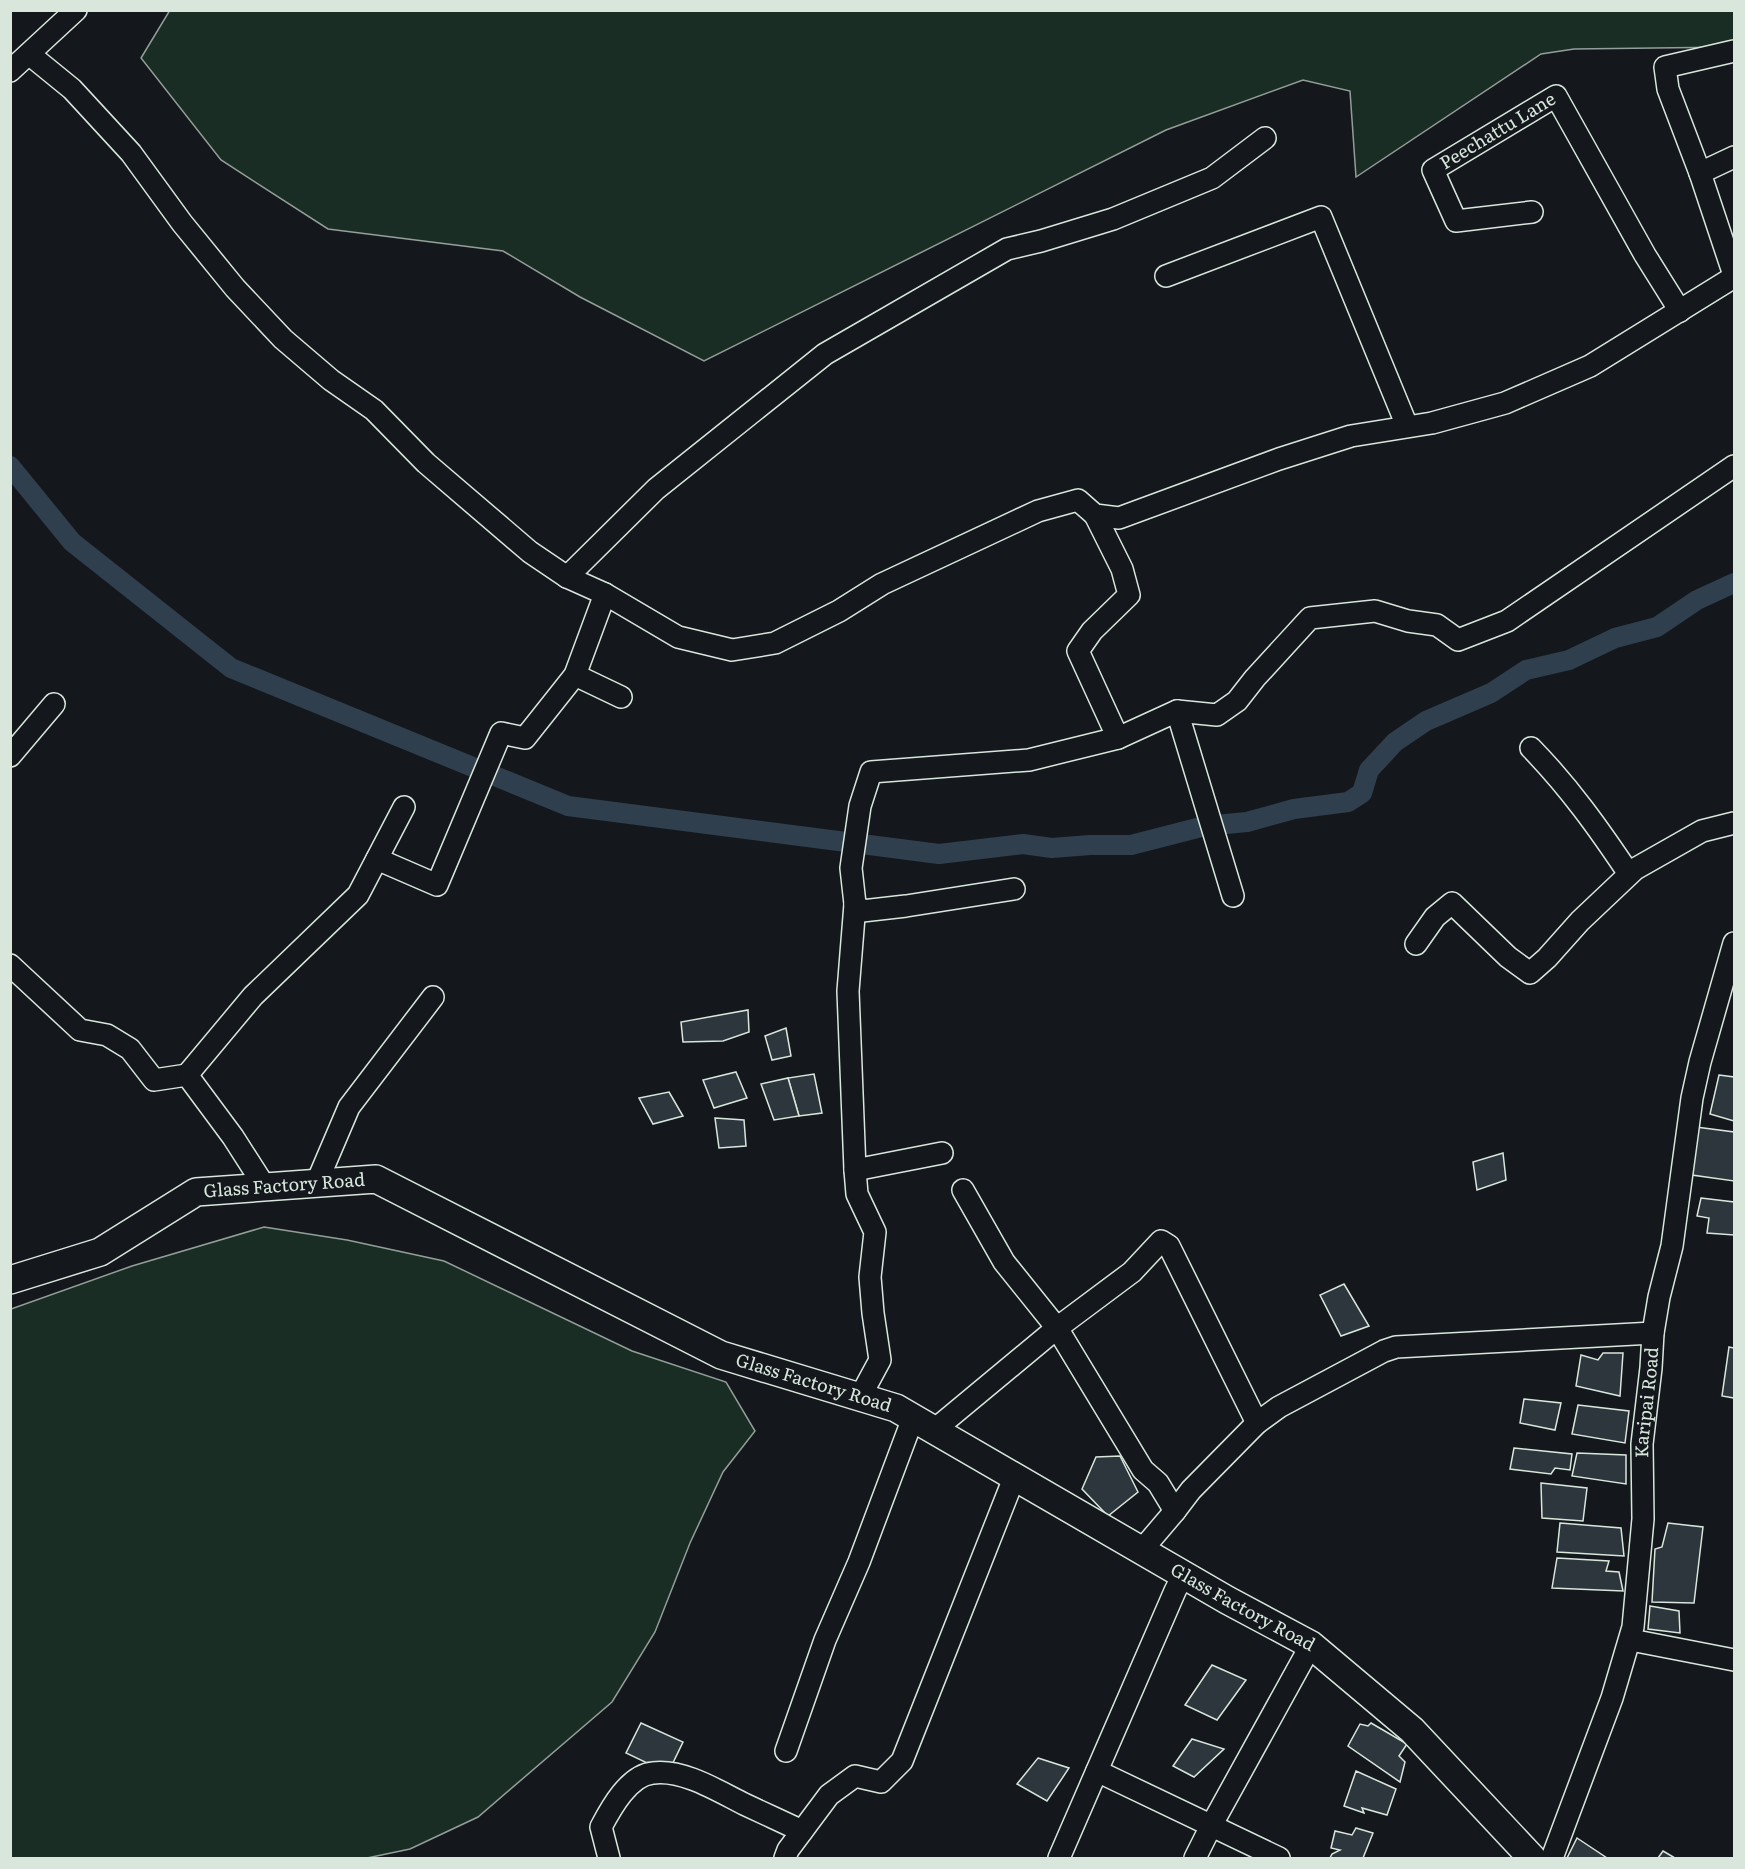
<svg xmlns="http://www.w3.org/2000/svg" width="1745" height="1869" font-family="Literata,serif">
<style>
.green{fill:#1a2d24;stroke:#939e99;stroke-width:1.5}
.lines{fill:none;stroke-linecap:round;stroke-linejoin:round}
.canal{stroke:#2f3f4d;stroke-width:20}
.building{fill:#2c363c;stroke:#d8e6dc;stroke-width:1.5}
.minor-casing{stroke:#d8e6dc;stroke-width:24}
.major-casing{stroke:#d8e6dc;stroke-width:30}
.minor{stroke:#14181c;stroke-width:21}
.major{stroke:#14181c;stroke-width:27}
.labels{text-anchor:middle;stroke-width:4.5;stroke-linejoin:round;paint-order:stroke}
.street-label{font-size:18px;fill:#d8e6dc;stroke:#14181c}
</style>
<rect width="100%" height="100%" fill="#14181c"/>
<g class="green">
<path d="M 170,10 L 1734,11 L 1734,47 L 1574,49 L 1541,54 L 1356,177 L 1350,91 L 1303,80 L 1166,130 L 704,361 L 580,297 L 503,251 L 328,229 L 221,160 L 141,58 Z"/>
<path d="M 264,1227 L 347,1240 L 444,1261 L 632,1351 L 726,1382 L 755,1431 L 723,1472 L 690,1543 L 655,1632 L 612,1702 L 478,1817 L 410,1849 L 367,1858 L 11,1858 L 11,1309 L 132,1266 Z"/>
</g>
<g class="lines">
<path class="canal" d="M 10,466 L 72,542 L 231,668 L 568,806 L 939,854 L 1023,844 L 1052,848 L 1090,845 L 1131,845 L 1205,826 L 1247,822 L 1294,809 L 1348,802 L 1362,793 L 1369,770 L 1395,742 L 1426,721 L 1491,693 L 1526,670 L 1569,660 L 1615,638 L 1657,627 L 1697,600 L 1734,583"/>
</g>
<g class="building">
<path d="M 748,1010 L 749,1032 L 723,1041 L 683,1042 L 681,1022 Z"/>
<path d="M 786,1028 L 791,1056 L 772,1060 L 765,1036 Z"/>
<path d="M 736,1072 L 747,1098 L 714,1108 L 703,1080 Z"/>
<path d="M 814,1074 L 822,1113 L 799,1116 L 788,1078 Z"/>
<path d="M 1719,1075 L 1734,1077 L 1734,1121 L 1710,1114 Z"/>
<path d="M 788,1078 L 799,1116 L 774,1120 L 761,1084 Z"/>
<path d="M 669,1092 L 683,1116 L 653,1124 L 639,1098 Z"/>
<path d="M 715,1118 L 744,1120 L 746,1146 L 719,1148 Z"/>
<path d="M 1696,1127 L 1734,1132 L 1734,1181 L 1692,1175 Z"/>
<path d="M 1503,1153 L 1506,1180 L 1477,1190 L 1473,1162 Z"/>
<path d="M 1701,1198 L 1734,1202 L 1734,1235 L 1707,1233 L 1709,1218 L 1697,1216 Z"/>
<path d="M 1344,1284 L 1369,1326 L 1341,1336 L 1320,1295 Z"/>
<path d="M 1729,1347 L 1734,1348 L 1734,1398 L 1722,1396 Z"/>
<path d="M 1603,1353 L 1623,1353 L 1620,1396 L 1576,1386 L 1581,1355 L 1598,1360 Z"/>
<path d="M 1524,1399 L 1561,1403 L 1555,1430 L 1520,1423 Z"/>
<path d="M 1578,1405 L 1629,1411 L 1625,1443 L 1572,1434 Z"/>
<path d="M 1514,1448 L 1572,1454 L 1570,1470 L 1555,1468 L 1551,1474 L 1510,1469 Z"/>
<path d="M 1577,1453 L 1626,1455 L 1626,1484 L 1572,1476 Z"/>
<path d="M 1120,1456 L 1138,1492 L 1108,1516 L 1082,1489 L 1096,1457 Z"/>
<path d="M 1541,1483 L 1587,1488 L 1583,1521 L 1542,1518 Z"/>
<path d="M 1560,1523 L 1621,1528 L 1624,1556 L 1557,1552 Z"/>
<path d="M 1668,1523 L 1703,1527 L 1694,1603 L 1652,1602 L 1655,1549 L 1662,1547 Z"/>
<path d="M 1557,1558 L 1609,1561 L 1606,1571 L 1619,1572 L 1623,1591 L 1552,1588 Z"/>
<path d="M 1650,1606 L 1679,1611 L 1680,1633 L 1648,1629 Z"/>
<path d="M 1212,1665 L 1246,1680 L 1217,1720 L 1185,1705 Z"/>
<path d="M 641,1723 L 683,1742 L 668,1773 L 626,1753 Z"/>
<path d="M 1371,1723 L 1407,1744 L 1399,1756 L 1405,1762 L 1400,1782 L 1348,1746 L 1360,1724 L 1368,1726 Z"/>
<path d="M 1192,1739 L 1224,1749 L 1194,1777 L 1173,1766 Z"/>
<path d="M 1038,1758 L 1069,1768 L 1047,1801 L 1017,1784 Z"/>
<path d="M 1356,1771 L 1396,1789 L 1387,1815 L 1362,1808 L 1364,1813 L 1344,1806 Z"/>
<path d="M 1356,1828 L 1373,1833 L 1363,1858 L 1330,1858 L 1332,1854 L 1340,1850 L 1331,1848 L 1335,1831 L 1352,1835 Z"/>
<path d="M 1577,1838 L 1607,1858 L 1567,1858 Z"/>
<path d="M 1663,1851 L 1675,1858 L 1658,1858 Z"/>
</g>
<g class="lines">
<g class="minor-casing">
<g id="minor">
<path d="M 1734,51 L 1665,67 L 1668,89 L 1700,173 L 1734,275"/>
<path d="M 29,54 L 72,89 L 131,153 L 182,223 L 235,288 L 283,339 L 331,380 L 374,410 L 426,463 L 530,552 L 567,577 L 605,594 L 678,637 L 732,650 L 775,643 L 839,611 L 882,584 L 1038,511 L 1078,500 L 1095,515 L 1119,518 L 1279,459 L 1351,436 L 1432,423 L 1505,403 L 1590,366 L 1734,277"/>
<path d="M 10,71 L 76,10"/>
<path d="M 1700,173 L 1734,157"/>
<path id="s1" d="M 1532,212 L 1456,221 L 1433,170 L 1556,96 L 1645,255 L 1680,311"/>
<path d="M 1166,276 L 1321,217 L 1407,426"/>
<path d="M 1095,515 L 1122,569 L 1129,595 L 1092,631 L 1078,651 L 1118,738"/>
<path d="M 567,577 L 656,489 L 825,354 L 1007,249 L 1041,241 L 1113,219 L 1212,178 L 1265,138"/>
<path d="M 575,675 L 621,697"/>
<path d="M 1177,711 L 1233,896"/>
<path d="M 1531,748 C 1569,787 1599,829 1629,874"/>
<path d="M 10,756 L 54,704"/>
<path d="M 377,859 L 437,885 L 501,733 L 525,738 L 575,675 L 605,594"/>
<path d="M 1014,889 L 906,906 L 862,911 L 855,904 L 851,868 L 860,806 L 871,772 L 1029,760 L 1118,738 L 1177,711 L 1217,715 L 1237,701 L 1255,678 L 1310,618 L 1375,611 L 1408,621 L 1437,625 L 1458,640 L 1507,621 L 1734,466"/>
<path d="M 855,904 L 848,991 L 855,1170 L 857,1194 L 875,1232 L 870,1277 L 873,1313 L 880,1360 L 860,1397"/>
<path d="M 1416,944 L 1435,917 L 1452,903 L 1508,957 L 1530,973 L 1547,958 L 1580,921 L 1635,869 L 1702,831 L 1734,823"/>
<path d="M 10,965 L 80,1030 L 107,1035 L 130,1049 L 154,1080 L 187,1075 L 233,1137 L 265,1187"/>
<path d="M 187,1075 L 253,996 L 358,895 L 404,807"/>
<path d="M 855,1170 L 942,1153"/>
<path d="M 317,1182 L 349,1107 L 433,997"/>
<path d="M 963,1190 L 1004,1262 L 1057,1328 L 1143,1470 L 1158,1483 L 1175,1511 L 1191,1490 L 1257,1423 L 1279,1407 L 1384,1351 L 1396,1347 L 1653,1333"/>
<path d="M 933,1431 L 1057,1328 L 1132,1272 L 1161,1241 L 1169,1246 L 1257,1423"/>
<path d="M 1141,1551 L 1175,1511"/>
<path d="M 1631,1640 L 1734,1660"/>
<path d="M 786,1751 L 825,1640 L 859,1562 L 913,1418"/>
<path d="M 1097,1771 L 1279,1858"/>
<path d="M 609,1858 L 601,1827 C 611,1808 629,1775 653,1773 C 683,1769 718,1791 744,1804 C 763,1813 783,1822 802,1831"/>
<path d="M 785,1858 L 788,1850 L 829,1795 L 855,1776 L 881,1782 L 902,1761 L 1014,1478"/>
<path d="M 1059,1858 L 1175,1591 L 1183,1575"/>
<path d="M 1195,1858 L 1211,1826 L 1311,1645"/>
<path id="s2" d="M 1552,1858 L 1612,1698 L 1633,1627 L 1643,1519 L 1642,1444 L 1651,1368 L 1653,1333 L 1659,1297 L 1672,1246 L 1692,1098 L 1700,1062 L 1734,943"/>
</g>
</g>
<g class="major-casing">
<g id="major">
<path id="s3" d="M 10,1280 L 100,1252 L 196,1192 L 376,1179 L 721,1355 L 896,1408 L 1227,1600 L 1311,1645 L 1412,1730 L 1532,1858"/>
</g>
</g>
<use href="#minor" class="minor"/>
<use href="#major" class="major"/>
</g>
<g class="labels">
<g class="street-label">
<text dy="6" stroke="none"><textPath href="#s1" startOffset="208">Peechattu Lane</textPath></text>
<text dy="6" stroke="none"><textPath href="#s3" startOffset="296">Glass Factory Road</textPath></text>
<text dy="6" stroke="none"><textPath href="#s3" startOffset="872">Glass Factory Road</textPath></text>
<text dy="6" stroke="none"><textPath href="#s2" startOffset="470">Karipai Road</textPath></text>
<text dy="6" stroke="none"><textPath href="#s3" startOffset="1358">Glass Factory Road</textPath></text>
</g>
</g>
<rect width="1745" height="1869" fill="none" stroke="#d8e6dc" stroke-width="24"/>
</svg>
